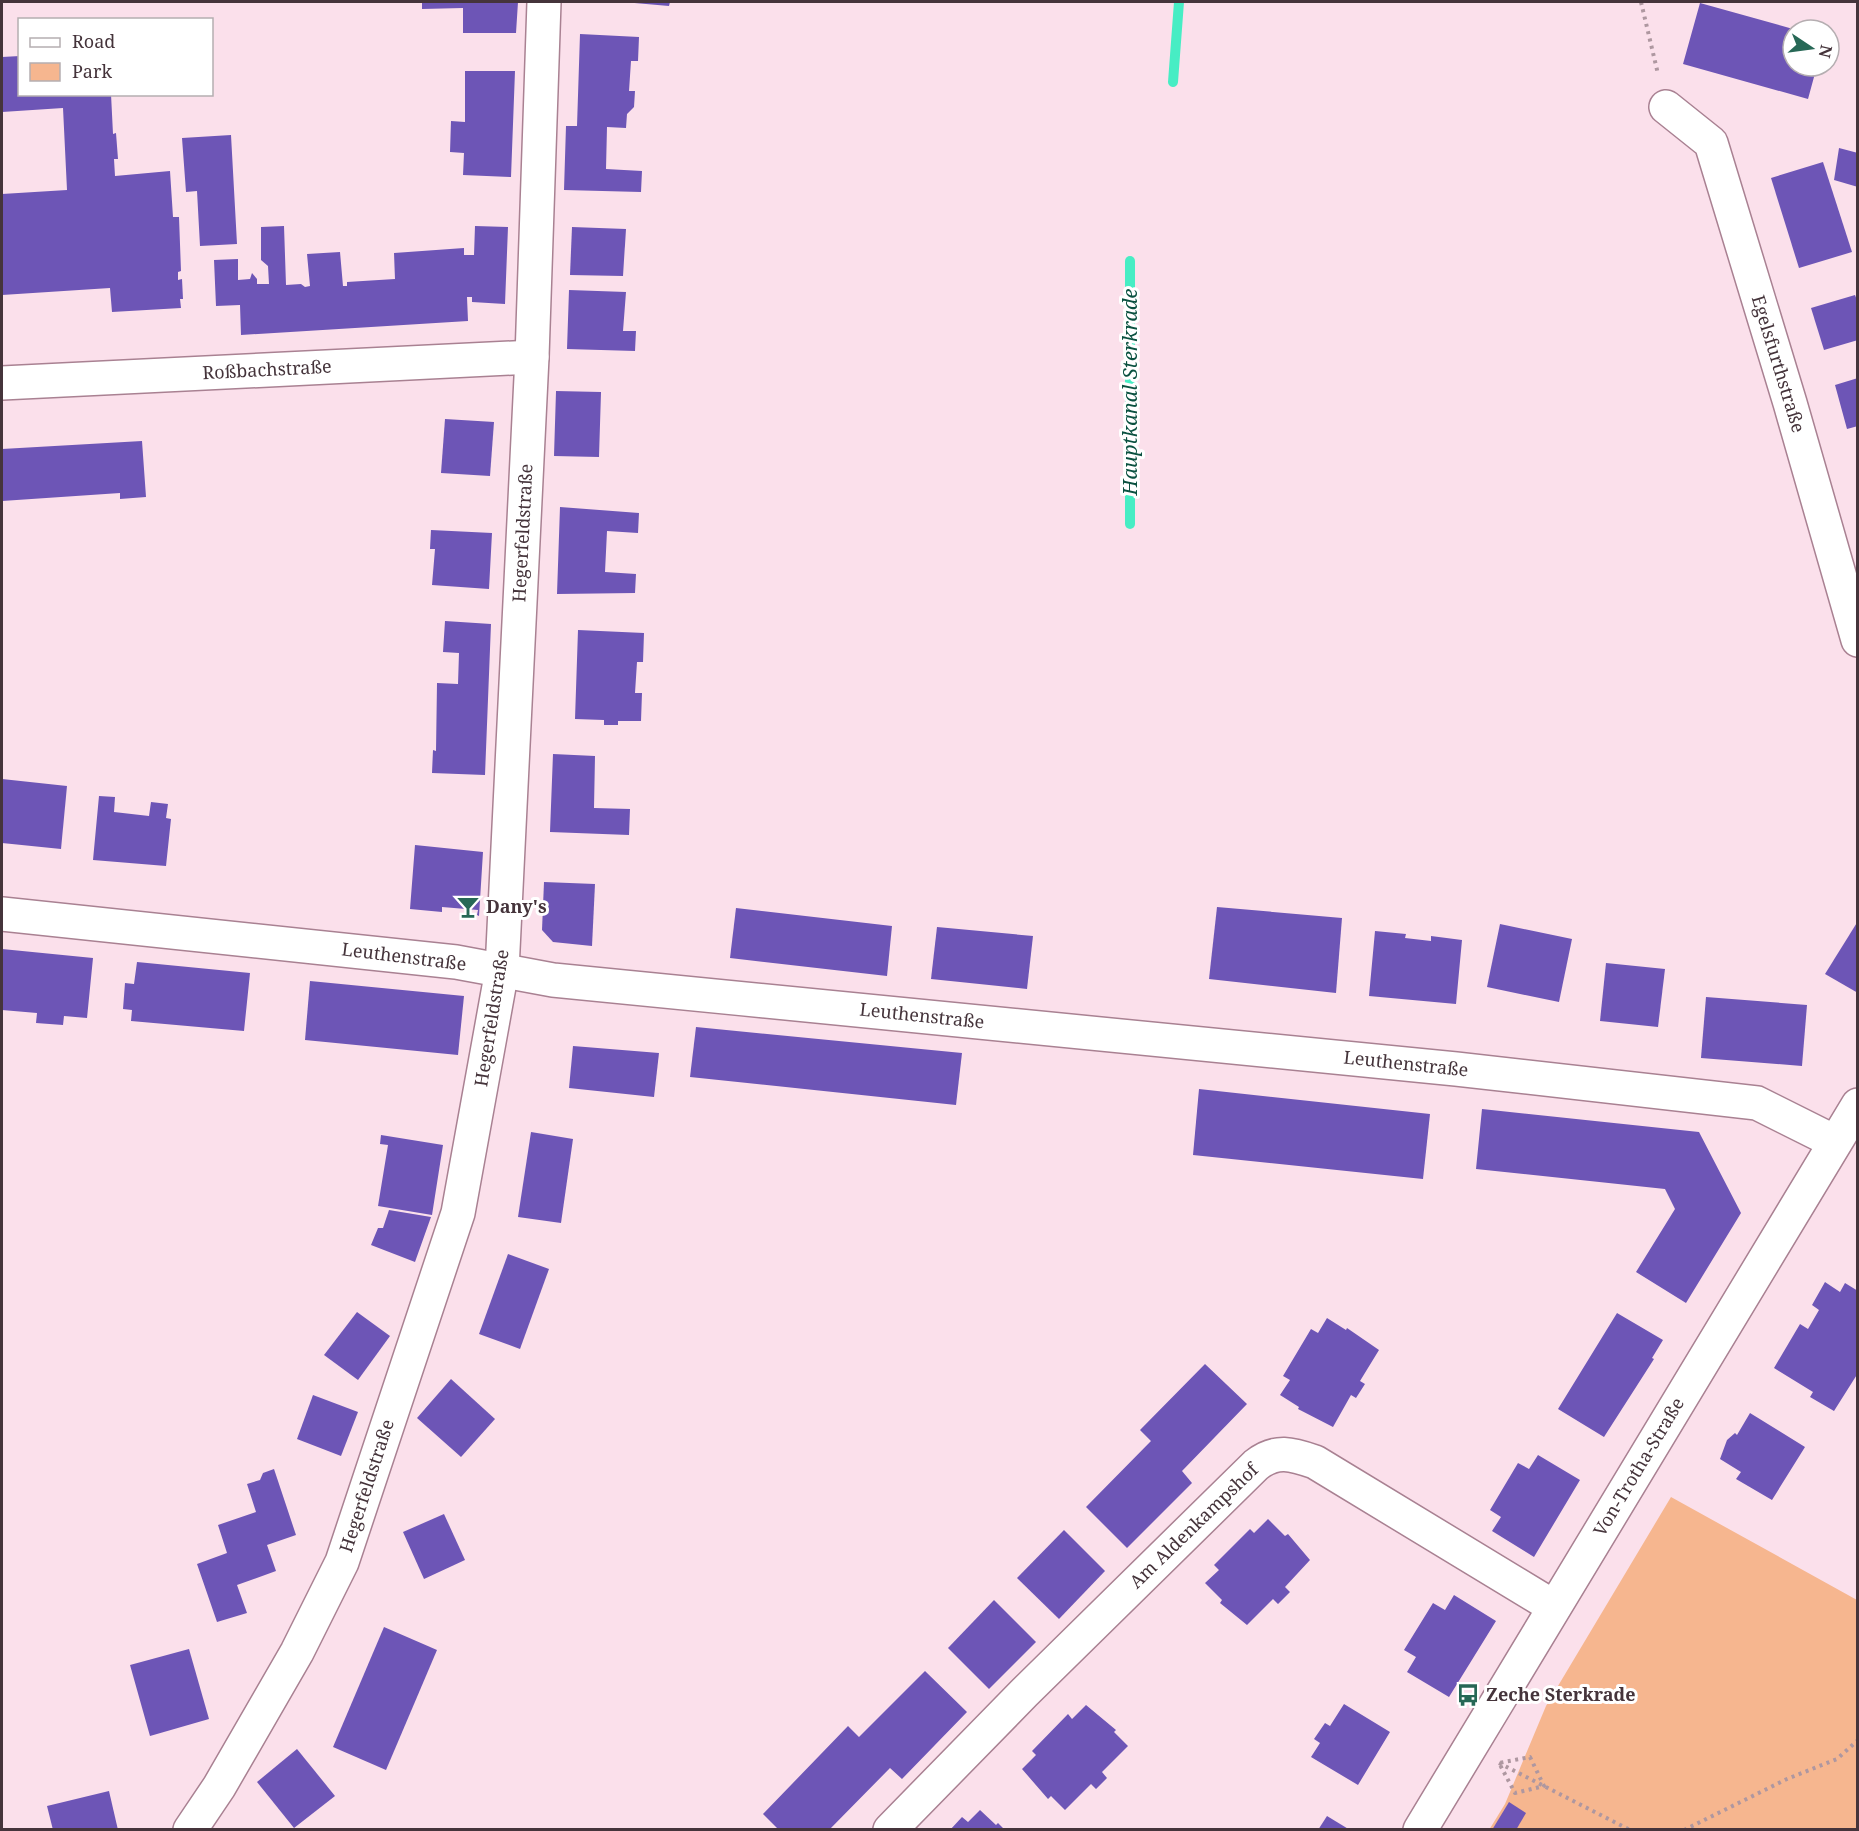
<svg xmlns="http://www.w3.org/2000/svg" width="1859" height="1831" font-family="'Noto Serif',serif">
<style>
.green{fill:#f6b68f}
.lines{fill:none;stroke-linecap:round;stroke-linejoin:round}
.stream{stroke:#47edc4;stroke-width:10}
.building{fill:#6d55b6}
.street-casing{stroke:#a98192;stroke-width:36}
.secondary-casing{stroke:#a98192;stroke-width:36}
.path{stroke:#ae97a0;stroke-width:4;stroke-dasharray:3 4.5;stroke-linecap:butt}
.street{stroke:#fff;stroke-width:33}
.secondary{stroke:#fff;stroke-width:33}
.labels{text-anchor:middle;stroke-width:6;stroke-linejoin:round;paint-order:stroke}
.street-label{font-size:18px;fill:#45343b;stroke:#fff}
.poi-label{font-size:18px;font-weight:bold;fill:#45343b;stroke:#fff;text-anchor:start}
.water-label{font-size:20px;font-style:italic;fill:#0a5140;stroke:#fff}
</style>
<rect width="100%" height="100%" fill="#fbe0eb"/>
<path class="green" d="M 1671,1497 L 1857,1600 L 1857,1829 L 1489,1830 L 1505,1804 L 1546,1706 Z"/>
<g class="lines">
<g class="stream">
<path d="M 1173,82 L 1179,2"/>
<path d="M 1130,261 L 1130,524"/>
</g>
</g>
<g class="building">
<path d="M 422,2 L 518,2 L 516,33 L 463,33 L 463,8 L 422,9 Z"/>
<path d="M 623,2 L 670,2 L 669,6 Z"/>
<path d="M 1700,3 L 1793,29 L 1793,66 L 1817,66 L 1808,99 L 1683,64 Z"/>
<path d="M 580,34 L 639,37 L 638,61 L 631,61 L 629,91 L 635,91 L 634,107 L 627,114 L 626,128 L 607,127 L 606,169 L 642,171 L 641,192 L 564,190 L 566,126 L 577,126 Z"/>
<path d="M 20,56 L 20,94 L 111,94 L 113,134 L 116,133 L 118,159 L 114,159 L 115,176 L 170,171 L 173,217 L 179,217 L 181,271 L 178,272 L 178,280 L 182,279 L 183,299 L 180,299 L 181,308 L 112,312 L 110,288 L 2,295 L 2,194 L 67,190 L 63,108 L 2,112 L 2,57 Z"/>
<path d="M 465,71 L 515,71 L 511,177 L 463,175 L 464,153 L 450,152 L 451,121 L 465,122 Z"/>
<path d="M 231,135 L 237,244 L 200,246 L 197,191 L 186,192 L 182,138 Z"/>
<path d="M 1839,148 L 1858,153 L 1858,187 L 1834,180 Z"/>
<path d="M 1823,162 L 1852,252 L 1799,268 L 1771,178 Z"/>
<path d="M 284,226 L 286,285 L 301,284 L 305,287 L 310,286 L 307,254 L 340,252 L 343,286 L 347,286 L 347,282 L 395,279 L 394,253 L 464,248 L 464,255 L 474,255 L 475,226 L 508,227 L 505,304 L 472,302 L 472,297 L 467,297 L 468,321 L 241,335 L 240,305 L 216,306 L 214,260 L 238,259 L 238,280 L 250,279 L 252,273 L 257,279 L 257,284 L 269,284 L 268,266 L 261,260 L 261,227 Z"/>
<path d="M 572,227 L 626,229 L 623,276 L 570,275 Z"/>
<path d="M 569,290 L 626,292 L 623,331 L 636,331 L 635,351 L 567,349 Z"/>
<path d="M 1855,295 L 1858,303 L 1858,340 L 1824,350 L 1811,308 Z"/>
<path d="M 1858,378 L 1858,426 L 1847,429 L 1835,385 Z"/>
<path d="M 556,391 L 601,392 L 599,457 L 554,456 Z"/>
<path d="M 445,419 L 494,422 L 490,476 L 441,473 Z"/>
<path d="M 142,441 L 146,497 L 120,499 L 120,493 L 2,501 L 2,449 Z"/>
<path d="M 560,507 L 639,513 L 638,533 L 607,531 L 605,572 L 636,574 L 635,593 L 557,594 Z"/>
<path d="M 431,530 L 492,533 L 489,589 L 432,585 L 435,549 L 430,549 Z"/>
<path d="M 445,621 L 491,624 L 485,775 L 432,773 L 433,750 L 436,751 L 437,683 L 458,684 L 459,653 L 443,652 Z"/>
<path d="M 578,630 L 644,633 L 643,662 L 637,662 L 635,693 L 642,693 L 641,721 L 618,721 L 618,725 L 604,725 L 604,720 L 575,719 Z"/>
<path d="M 553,754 L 595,756 L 594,808 L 630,809 L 629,835 L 550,832 Z"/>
<path d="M 2,779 L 67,786 L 61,849 L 2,843 Z"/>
<path d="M 99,796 L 115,797 L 114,812 L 149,816 L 151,802 L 168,804 L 166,818 L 171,819 L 166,866 L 93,860 Z"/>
<path d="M 415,845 L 483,852 L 479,916 L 477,915 L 478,910 L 442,907 L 442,912 L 410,909 Z"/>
<path d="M 544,882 L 595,884 L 592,946 L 553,942 L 542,930 Z"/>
<path d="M 1217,907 L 1342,918 L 1336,993 L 1209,979 Z"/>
<path d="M 736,908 L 892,926 L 887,976 L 730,958 Z"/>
<path d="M 1858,921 L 1858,993 L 1825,974 Z"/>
<path d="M 1500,924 L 1572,939 L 1559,1002 L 1487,987 Z"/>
<path d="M 937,927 L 1033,936 L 1027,989 L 931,979 Z"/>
<path d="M 1375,931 L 1406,934 L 1405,938 L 1431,941 L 1431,936 L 1462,940 L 1456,1004 L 1369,996 Z"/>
<path d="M 2,949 L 93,958 L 87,1018 L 64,1016 L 63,1025 L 36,1023 L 37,1013 L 2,1010 Z"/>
<path d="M 137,962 L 250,973 L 244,1031 L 131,1021 L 132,1010 L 123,1009 L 125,983 L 134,984 Z"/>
<path d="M 1606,963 L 1665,969 L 1658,1027 L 1600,1021 Z"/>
<path d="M 310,981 L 464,996 L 458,1055 L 305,1040 Z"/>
<path d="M 1706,997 L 1807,1005 L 1802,1066 L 1701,1058 Z"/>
<path d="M 696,1027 L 962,1053 L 956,1105 L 690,1077 Z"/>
<path d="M 573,1046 L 659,1053 L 654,1097 L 569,1088 Z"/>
<path d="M 1199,1089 L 1430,1114 L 1423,1179 L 1193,1155 Z"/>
<path d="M 1482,1109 L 1699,1132 L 1741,1213 L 1686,1303 L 1636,1272 L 1675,1209 L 1665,1189 L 1476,1169 Z"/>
<path d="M 531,1132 L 573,1139 L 561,1223 L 518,1217 Z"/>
<path d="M 381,1135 L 443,1145 L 432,1215 L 378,1206 L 388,1145 L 380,1144 Z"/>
<path d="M 389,1210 L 431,1217 L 415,1262 L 371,1245 L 378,1228 L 383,1228 Z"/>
<path d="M 508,1254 L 549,1269 L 520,1349 L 479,1334 Z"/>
<path d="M 1825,1282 L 1840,1292 L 1845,1283 L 1858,1291 L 1858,1373 L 1834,1411 L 1810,1397 L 1813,1392 L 1774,1368 L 1800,1324 L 1808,1329 L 1819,1310 L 1812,1305 Z"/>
<path d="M 357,1312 L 390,1336 L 358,1380 L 324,1355 Z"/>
<path d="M 1617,1313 L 1663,1340 L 1652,1358 L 1654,1359 L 1604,1437 L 1558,1409 Z"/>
<path d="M 1327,1318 L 1346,1330 L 1347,1328 L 1379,1350 L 1360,1381 L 1365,1384 L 1356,1398 L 1351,1395 L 1333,1427 L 1298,1409 L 1299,1407 L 1280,1395 L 1290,1380 L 1283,1376 L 1311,1329 L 1318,1333 Z"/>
<path d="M 1205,1364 L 1247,1404 L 1182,1471 L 1192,1483 L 1127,1548 L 1086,1507 L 1151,1441 L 1140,1430 Z"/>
<path d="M 451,1379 L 495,1419 L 461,1457 L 417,1418 Z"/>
<path d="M 313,1395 L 358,1412 L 341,1456 L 297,1439 Z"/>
<path d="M 1750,1413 L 1805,1447 L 1772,1500 L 1736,1479 L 1741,1472 L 1720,1459 L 1727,1440 L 1735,1433 L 1737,1435 Z"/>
<path d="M 1538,1455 L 1580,1480 L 1534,1557 L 1492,1531 L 1501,1517 L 1490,1510 L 1518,1463 L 1529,1469 Z"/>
<path d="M 274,1469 L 296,1535 L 267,1545 L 276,1571 L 237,1585 L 247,1613 L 217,1622 L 197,1564 L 227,1553 L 218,1525 L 256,1512 L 247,1484 L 260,1480 L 263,1473 Z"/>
<path d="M 444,1514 L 465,1560 L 424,1579 L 403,1532 Z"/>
<path d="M 1268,1519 L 1285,1536 L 1288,1534 L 1310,1560 L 1285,1587 L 1290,1592 L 1278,1604 L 1273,1599 L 1247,1625 L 1220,1603 L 1222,1600 L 1205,1583 L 1219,1570 L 1214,1565 L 1250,1529 L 1254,1533 Z"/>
<path d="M 1064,1530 L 1105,1571 L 1059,1619 L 1017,1578 Z"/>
<path d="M 1454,1595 L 1496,1621 L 1449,1697 L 1407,1672 L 1416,1657 L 1404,1650 L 1433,1603 L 1445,1610 Z"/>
<path d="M 994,1600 L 1036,1642 L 989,1689 L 948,1648 Z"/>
<path d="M 384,1627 L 437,1650 L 386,1770 L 333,1747 Z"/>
<path d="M 189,1649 L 209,1719 L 150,1736 L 130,1665 Z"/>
<path d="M 925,1671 L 967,1712 L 902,1779 L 890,1768 L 829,1830 L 779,1830 L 763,1814 L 848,1726 L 859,1737 Z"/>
<path d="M 1344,1704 L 1390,1732 L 1358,1785 L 1311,1757 L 1320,1743 L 1314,1739 L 1325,1723 L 1330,1726 Z"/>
<path d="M 1086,1705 L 1116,1730 L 1114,1732 L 1128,1746 L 1102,1772 L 1107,1778 L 1096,1789 L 1091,1784 L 1065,1810 L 1051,1796 L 1048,1799 L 1022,1769 L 1036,1755 L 1032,1751 L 1068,1714 L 1072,1719 Z"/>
<path d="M 297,1749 L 335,1796 L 294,1828 L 257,1782 Z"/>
<path d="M 109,1791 L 118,1830 L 53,1830 L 47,1806 Z"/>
<path d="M 1509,1802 L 1526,1813 L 1516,1830 L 1492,1830 Z"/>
<path d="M 980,1810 L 996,1825 L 998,1823 L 1005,1830 L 950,1830 L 962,1817 L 968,1822 Z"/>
<path d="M 1327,1816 L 1350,1830 L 1318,1830 Z"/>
</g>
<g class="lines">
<g class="street-casing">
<g id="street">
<path d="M 1666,107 L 1711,143 L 1790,403 L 1858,640"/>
<path d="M 2,383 L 532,357"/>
<path d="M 2,914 L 456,962 L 553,980 L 1456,1069 L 1757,1103 L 1835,1142"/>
<path d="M 190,1830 L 219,1787 L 297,1652 L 342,1562 L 458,1213 L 502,970 L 532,357 L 544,2"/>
<path d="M 890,1830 L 1024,1693 L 1256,1465 C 1276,1449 1292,1454 1315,1462 L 1554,1607"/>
</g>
</g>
<g class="secondary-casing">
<path id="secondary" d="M 1420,1830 L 1858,1105"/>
</g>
<g class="path">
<path d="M 1641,2 L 1658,74"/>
<path d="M 1530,1757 L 1544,1786 L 1515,1793 L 1499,1763 Z"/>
<path d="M 1499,1763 L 1630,1830"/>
<path d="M 1684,1830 L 1787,1779 L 1837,1759 L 1858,1740"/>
</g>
<use href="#street" class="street"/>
<use href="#secondary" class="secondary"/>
</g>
<defs>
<g id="bar-bare" transform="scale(1.8)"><path d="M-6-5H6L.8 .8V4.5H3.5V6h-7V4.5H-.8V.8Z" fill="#276856" stroke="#fff" stroke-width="2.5" paint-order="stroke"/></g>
<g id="bus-bare" transform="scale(1.8)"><path d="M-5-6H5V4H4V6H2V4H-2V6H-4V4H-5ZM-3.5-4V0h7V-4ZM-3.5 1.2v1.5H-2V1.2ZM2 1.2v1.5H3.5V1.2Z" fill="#276856" stroke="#fff" stroke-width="2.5" paint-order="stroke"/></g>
</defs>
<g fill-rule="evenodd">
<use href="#bar-bare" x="468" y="907"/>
<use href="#bus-bare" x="1468" y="1695"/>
</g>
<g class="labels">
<g class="street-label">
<text transform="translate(1778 364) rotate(73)" y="6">Egelsfurthstraße</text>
<text transform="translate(267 370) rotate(-3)" y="6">Roßbachstraße</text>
<text transform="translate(523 533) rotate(-87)" y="6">Hegerfeldstraße</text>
<text transform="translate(404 957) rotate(7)" y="6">Leuthenstraße</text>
<text transform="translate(922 1016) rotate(6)" y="6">Leuthenstraße</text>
<text transform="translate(492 1018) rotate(-81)" y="6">Hegerfeldstraße</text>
<text transform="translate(1406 1064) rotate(6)" y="6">Leuthenstraße</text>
<text transform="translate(1639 1467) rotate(-59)" y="6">Von-Trotha-Straße</text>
<text transform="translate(367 1486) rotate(-72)" y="6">Hegerfeldstraße</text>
<text transform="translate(1194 1526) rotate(-44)" y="6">Am Aldenkampshof</text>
</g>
<g class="poi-label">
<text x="486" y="913">Dany's</text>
<text x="1486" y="1701">Zeche Sterkrade</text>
</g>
<g class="water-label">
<text transform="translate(1130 392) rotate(-90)" y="7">Hauptkanal Sterkrade</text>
</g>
</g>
<rect width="1859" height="1831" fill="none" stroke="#45343b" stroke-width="6"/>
<rect x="18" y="18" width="195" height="78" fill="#ffffff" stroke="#b5aeb1" stroke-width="1.5"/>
<rect x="30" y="38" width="30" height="9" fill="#ffffff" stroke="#b5aeb1" stroke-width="1.5"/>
<text x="72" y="48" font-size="18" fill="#45343b">Road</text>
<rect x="30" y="63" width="30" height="18" fill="#f6b68f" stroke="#b5aeb1" stroke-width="1.5"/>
<text x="72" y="78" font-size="18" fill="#45343b">Park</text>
<g transform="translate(1811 48) rotate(103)"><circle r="28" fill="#ffffff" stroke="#b5aeb1" stroke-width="1.5"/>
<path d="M0-4.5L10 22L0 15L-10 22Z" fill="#276856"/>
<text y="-9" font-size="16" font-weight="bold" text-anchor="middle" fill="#45343b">N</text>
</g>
</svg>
